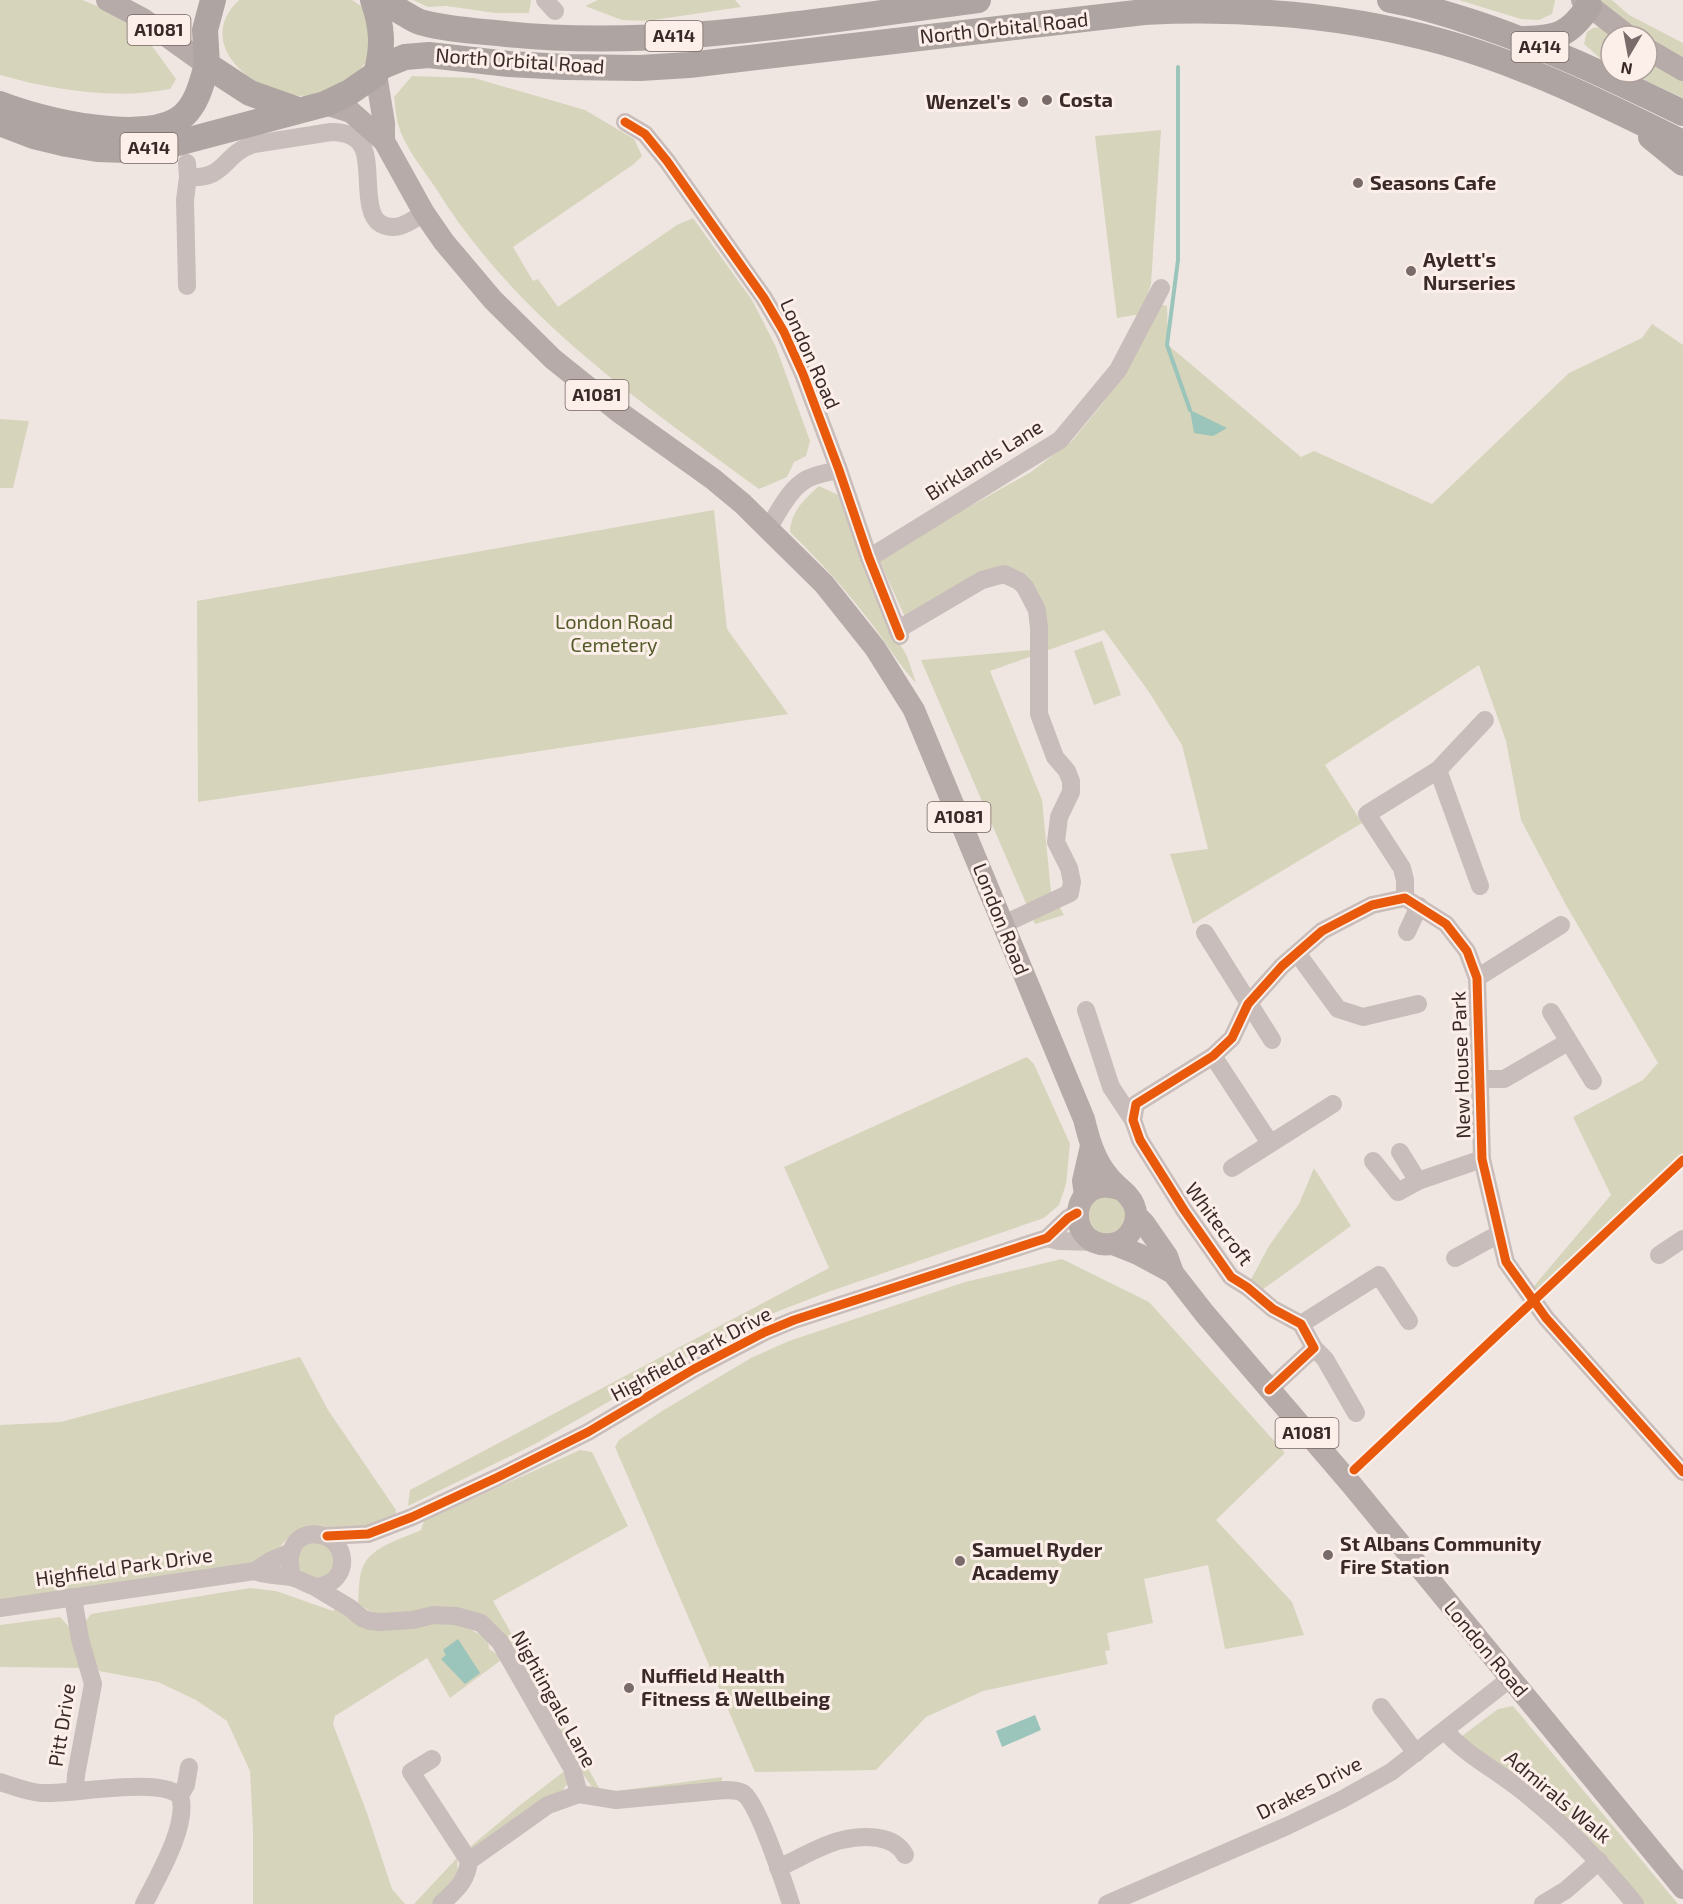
<svg xmlns="http://www.w3.org/2000/svg" width="1683" height="1904" font-family="'Exo 2',sans-serif">
<style>
.green{fill:#d6d4ba}
.water{fill:#9bc4bb}
.lines{fill:none;stroke-linecap:round;stroke-linejoin:round}
.stream{stroke:#9bc4bb;stroke-width:4}
.minor{stroke:#c8bdba;stroke-width:18}
.major{stroke:#b7aba9;stroke-width:22}
.highway{stroke:#aea4a1;stroke-width:26}
.cycleway-casing{stroke:#fcefe9;stroke-width:13}
.cycleway{stroke:#e8590c;stroke-width:9}
.poi-dot{fill:#796b69;stroke:#fcefe9;stroke-width:2}
.labels{text-anchor:middle;stroke-width:6;stroke-linejoin:round;paint-order:stroke}
.shield{fill:#fcefe9;stroke:#746462;stroke-width:1.5}
.shield-label{font-size:18px;font-weight:bold;fill:#3a2928}
.street-label{font-size:20px;fill:#3a2928;stroke:#fcefe9}
.poi-label{font-size:20px;font-weight:bold;fill:#3a2928;stroke:#fcefe9;text-anchor:start}
.park-label{font-size:20px;fill:#545b29;stroke:#fcefe9}
</style>
<rect width="100%" height="100%" fill="#efe6e2"/>
<g class="green">
<path d="M 0,0 L 82,0 L 97,6 L 142,32 L 176,79 L 170,89 C 115,100 54,90 0,75 Z"/>
<path d="M 239,0 L 352,0 C 376,14 372,29 373,54 C 359,72 343,88 319,94 C 270,107 187,49 239,0 Z"/>
<path d="M 413,0 L 531,0 L 529,13 L 495,13 L 447,6 L 428,7 Z"/>
<path d="M 598,0 L 735,0 L 741,7 L 647,21 L 622,20 L 585,6 Z"/>
<path d="M 1459,0 L 1555,0 L 1555,1 L 1552,14 L 1539,20 L 1521,19 Z"/>
<path d="M 1596,0 L 1612,0 L 1629,15 L 1683,43 L 1683,58 C 1652,41 1623,25 1596,0 Z"/>
<path d="M 1601,27 L 1611,36 L 1611,64 L 1601,59 L 1584,44 L 1587,32 L 1593,28 Z"/>
<path d="M 1647,60 L 1683,78 L 1683,98 L 1628,72 L 1647,72 Z"/>
<path d="M 412,76 L 474,78 L 585,110 L 634,139 L 642,156 L 634,164 L 513,247 L 533,281 L 538,279 L 558,307 L 677,225 L 693,218 L 752,300 L 776,347 L 810,441 L 806,456 L 794,462 L 787,477 L 759,489 C 638,400 516,318 435,187 C 422,168 404,146 398,124 C 396,116 395,106 394,97 Z"/>
<path d="M 1161,130 L 1151,284 L 1141,314 L 1117,318 L 1095,136 Z"/>
<path d="M 1158,304 L 1167,306 L 1168,345 L 1301,457 L 1314,451 L 1432,504 L 1569,373 L 1642,338 L 1652,324 L 1683,345 L 1683,1166 L 1536,1291 L 1529,1292 L 1611,1195 L 1573,1117 L 1643,1080 L 1658,1063 L 1566,905 L 1521,820 L 1506,741 L 1479,665 L 1325,765 L 1362,823 L 1193,924 L 1170,854 L 1208,849 L 1182,745 L 1149,692 L 1104,630 L 990,671 L 1042,800 L 1051,892 L 1064,915 L 1035,924 L 921,660 L 1031,650 L 1033,585 L 1021,572 L 1006,568 L 906,619 L 878,558 L 1031,472 L 1072,441 L 1103,403 L 1141,340 Z"/>
<path d="M 0,419 L 29,421 L 13,488 L 0,488 Z"/>
<path d="M 819,486 L 838,495 L 882,614 L 907,656 L 916,683 C 897,663 885,640 868,619 C 844,588 818,559 790,532 C 791,511 804,500 819,486 Z"/>
<path d="M 714,510 L 727,629 L 788,714 L 198,802 L 197,601 Z"/>
<path d="M 1102,641 L 1121,695 L 1094,705 L 1074,651 Z"/>
<path d="M 1027,1057 L 1034,1064 L 1070,1144 L 1066,1184 L 1059,1205 L 1044,1218 L 828,1292 L 761,1318 L 655,1375 L 535,1444 L 408,1506 L 410,1490 L 829,1268 L 784,1167 Z"/>
<path d="M 1314,1168 L 1351,1226 L 1255,1295 L 1247,1287 L 1269,1246 L 1299,1204 Z"/>
<path d="M 1094,1196 L 1121,1199 L 1127,1218 L 1120,1230 L 1108,1236 L 1089,1228 L 1086,1207 Z"/>
<path d="M 1062,1259 L 1149,1302 L 1285,1453 L 1216,1520 L 1292,1602 L 1304,1635 L 1225,1649 L 1208,1565 L 1144,1579 L 1153,1623 L 1107,1633 L 1110,1650 L 1105,1651 L 1108,1664 L 983,1691 L 926,1717 L 876,1770 L 755,1772 L 615,1447 L 619,1440 L 662,1411 L 751,1358 L 789,1341 L 965,1282 Z"/>
<path d="M 300,1357 L 328,1410 L 396,1510 L 395,1518 L 375,1526 L 292,1534 L 273,1554 L 259,1562 L 0,1602 L 0,1425 L 61,1422 Z"/>
<path d="M 580,1450 L 592,1452 L 628,1526 L 493,1601 L 602,1793 L 722,1777 L 722,1785 L 598,1795 L 579,1769 L 482,1619 L 379,1616 L 358,1604 C 359,1591 358,1572 366,1561 C 377,1545 404,1538 421,1530 L 424,1521 Z"/>
<circle cx="316" cy="1560" r="18"/>
<path d="M 250,1588 L 276,1591 L 333,1611 L 337,1606 L 356,1623 L 429,1619 L 464,1626 L 488,1639 L 489,1649 L 504,1658 L 450,1698 L 427,1658 L 335,1716 L 333,1724 L 367,1813 L 392,1889 L 405,1904 L 253,1904 L 253,1830 L 250,1771 L 227,1721 L 196,1700 L 158,1682 L 99,1671 L 89,1645 L 85,1622 L 91,1614 Z"/>
<path d="M 60,1617 L 70,1628 L 81,1668 L 0,1667 L 0,1625 Z"/>
<path d="M 1513,1706 L 1678,1904 L 1643,1904 L 1479,1753 L 1462,1736 L 1498,1709 Z"/>
<path d="M 567,1769 L 567,1784 L 561,1793 L 477,1850 L 470,1847 L 519,1806 Z"/>
<path d="M 457,1858 L 458,1872 L 449,1884 L 431,1904 L 414,1904 Z"/>
</g>
<g class="water">
<path d="M 1190,410 L 1227,428 L 1213,436 L 1194,433 Z"/>
<path d="M 458,1639 L 480,1673 L 465,1684 L 441,1659 L 446,1655 L 443,1650 Z"/>
<path d="M 1035,1715 L 1041,1730 L 1002,1747 L 996,1731 Z"/>
</g>
<g class="lines">
<path class="stream" d="M 1178,67 L 1178,260 L 1167,345 L 1190,410"/>
<g class="minor">
<path d="M 545,0 L 555,11"/>
<path d="M 625,122 L 645,134 L 667,161 L 764,298 L 784,332 L 803,374 L 839,470 L 869,558 L 900,636"/>
<path d="M 187,163 L 188,177 L 185,200 L 187,286"/>
<path d="M 188,177 C 227,180 222,154 254,144 L 331,132 C 343,132 357,135 363,148 C 372,166 362,214 381,224 C 397,232 410,222 424,213"/>
<path d="M 769,527 C 779,511 790,488 807,479 C 817,474 828,472 839,470"/>
<path d="M 869,558 L 1060,440 L 1118,370 L 1161,288"/>
<path d="M 897,630 L 982,580 L 1004,574 L 1019,581 L 1025,587 L 1037,610 L 1039,628 L 1039,714 L 1055,757 L 1067,771 L 1071,781 L 1071,792 L 1059,817 L 1056,842 L 1069,868 L 1072,882 L 1070,893 L 1004,924"/>
<path d="M 1438,770 L 1485,720"/>
<path d="M 1405,898 L 1405,880 L 1402,868 L 1367,814 L 1438,770 L 1480,886"/>
<path d="M 1407,932 L 1419,906"/>
<path d="M 1205,933 L 1272,1040"/>
<path d="M 1297,953 L 1338,1009 L 1363,1017 L 1418,1004"/>
<path d="M 1477,978 L 1561,925"/>
<path d="M 1086,1010 L 1111,1087 L 1133,1120"/>
<path d="M 1551,1012 L 1593,1081"/>
<path d="M 1213,1056 L 1270,1143"/>
<path d="M 1479,1079 L 1504,1079 L 1568,1042"/>
<path d="M 1400,1152 L 1418,1181"/>
<path d="M 1373,1161 L 1398,1192 L 1418,1181 L 1482,1159"/>
<path d="M 1232,1168 L 1333,1104"/>
<path d="M 1047,1238 L 1059,1241 L 1094,1242"/>
<path d="M 1659,1255 L 1683,1239"/>
<path d="M 1455,1258 L 1499,1234"/>
<path d="M 1301,1324 L 1379,1275 L 1409,1321"/>
<path d="M 1314,1348 L 1325,1359 L 1356,1413"/>
<path d="M 1269,1390 L 1314,1348 L 1301,1324 L 1273,1309 L 1247,1287 L 1231,1277 L 1184,1210 L 1140,1140 L 1133,1120 L 1136,1104 L 1213,1056 L 1232,1038 L 1248,1004 L 1282,966 L 1322,931 L 1372,905 L 1405,898 L 1446,924 L 1467,951 L 1477,978 L 1482,1159 L 1506,1262 L 1546,1318 L 1683,1472"/>
<path d="M 327,1536 L 368,1534 L 412,1517 L 498,1477 L 588,1432 L 694,1369 L 765,1332 L 794,1320 L 1047,1238 L 1068,1218 L 1077,1213"/>
<path d="M 255,1571 C 268,1577 282,1574 295,1578 C 306,1582 314,1590 325,1585 C 351,1575 346,1540 320,1535 C 294,1529 283,1558 294,1578"/>
<path d="M 315,1587 L 350,1608 L 362,1618 L 370,1621 L 380,1622 L 413,1620 L 433,1615 L 456,1616 L 481,1623 L 500,1642 L 572,1768 L 579,1794"/>
<path d="M 73,1597 L 80,1639 L 93,1684 L 76,1775 L 75,1790"/>
<path d="M 0,1608 L 255,1571 L 270,1561 L 291,1552"/>
<path d="M 1381,1707 L 1416,1753"/>
<path d="M 1445,1731 C 1466,1755 1496,1770 1521,1790 C 1563,1823 1601,1862 1635,1904"/>
<path d="M 432,1759 L 411,1772 L 469,1861"/>
<path d="M 0,1782 C 13,1786 27,1792 41,1793 C 71,1795 159,1776 180,1796"/>
<path d="M 778,1868 C 797,1860 822,1844 842,1840 C 863,1835 894,1834 905,1855"/>
<path d="M 144,1904 C 157,1878 189,1825 180,1796 L 186,1785 L 189,1767"/>
<path d="M 441,1904 C 456,1890 467,1881 469,1861 L 548,1805 L 579,1794 L 616,1800 L 725,1790 C 731,1790 738,1790 743,1793 C 758,1803 784,1883 791,1904"/>
<path d="M 1107,1904 L 1287,1826 L 1341,1800 L 1391,1772 L 1511,1678"/>
<path d="M 1543,1904 L 1566,1890 L 1599,1861"/>
</g>
<g class="major">
<path d="M 107,0 L 143,19 L 207,65"/>
<path d="M 1582,0 L 1628,36"/>
<path d="M 1647,49 L 1683,70"/>
<path d="M 376,74 L 384,123 L 384,141"/>
<path d="M 325,104 L 351,112 L 384,141 L 424,213 L 444,242 L 493,300 L 553,359 L 619,412 L 713,479 L 743,504 L 824,584 L 875,648 L 914,710 L 1084,1119 C 1089,1140 1095,1161 1110,1178 C 1117,1187 1130,1194 1134,1205 C 1137,1212 1136,1221 1133,1228 C 1129,1236 1121,1243 1112,1244 C 1064,1250 1067,1173 1119,1189"/>
<path d="M 1085,1195 L 1083,1181 L 1091,1146"/>
<path d="M 1136,1215 L 1144,1223 L 1167,1256 L 1173,1273 L 1205,1314 L 1351,1484 L 1683,1888"/>
<path d="M 1113,1244 L 1138,1254 L 1173,1273"/>
</g>
<g class="highway">
<path d="M 213,0 L 205,30 L 207,65 L 250,93 L 298,110"/>
<path d="M 375,0 C 382,3 390,5 396,9 C 405,13 411,19 420,22 C 448,30 478,31 506,34 C 663,50 822,20 978,0"/>
<path d="M 1390,0 C 1415,4 1440,12 1465,20 C 1541,44 1611,78 1683,113"/>
<path d="M 1524,39 C 1558,38 1569,35 1589,6"/>
<path d="M 378,68 L 405,57 L 429,55 L 509,64 L 565,67 L 640,68 L 689,65 L 1144,12 C 1245,7 1346,15 1443,42 C 1526,65 1606,105 1683,143"/>
<path d="M 0,104 C 40,120 150,147 184,115 C 198,102 202,81 207,65"/>
<path d="M 0,123 L 34,136 L 67,144 L 97,149 L 127,150 L 149,148 L 174,144 L 325,104 L 350,92 L 376,74 C 384,47 382,25 373,0"/>
<path d="M 1651,137 L 1683,163"/>
</g>
<g class="cycleway-casing">
<g id="cycleway">
<path d="M 625,122 L 645,134 L 667,161 L 764,298 L 784,332 L 803,374 L 839,470 L 869,558 L 900,636"/>
<path d="M 1269,1390 L 1314,1348 L 1301,1324 L 1273,1309 L 1247,1287 L 1231,1277 L 1184,1210 L 1140,1140 L 1133,1120 L 1136,1104 L 1213,1056 L 1232,1038 L 1248,1004 L 1282,966 L 1322,931 L 1372,905 L 1405,898 L 1446,924 L 1467,951 L 1477,978 L 1482,1159 L 1506,1262 L 1546,1318 L 1683,1472"/>
<path d="M 1354,1470 L 1683,1160"/>
<path d="M 327,1536 L 368,1534 L 412,1517 L 498,1477 L 588,1432 L 694,1369 L 765,1332 L 794,1320 L 1047,1238 L 1068,1218 L 1077,1213"/>
</g>
</g>
<use href="#cycleway" class="cycleway"/>
</g>
<g class="poi-dot">
<circle cx="1047" cy="100" r="6"/>
<circle cx="1023" cy="102" r="6"/>
<circle cx="1358" cy="183" r="6"/>
<circle cx="1411" cy="271" r="6"/>
<circle cx="1328" cy="1555" r="6"/>
<circle cx="960" cy="1561" r="6"/>
<circle cx="629" cy="1688" r="6"/>
</g>
<g class="labels">
<g class="shield">
<rect x="127.5" y="15" width="63" height="30" rx="4.5"/>
<rect x="645.5" y="21" width="57" height="30" rx="4.5"/>
<rect x="1511.5" y="32" width="57" height="30" rx="4.5"/>
<rect x="120.5" y="133" width="57" height="30" rx="4.5"/>
<rect x="565.5" y="380" width="63" height="30" rx="4.5"/>
<rect x="927.5" y="802" width="63" height="30" rx="4.5"/>
<rect x="1275.5" y="1418" width="63" height="30" rx="4.5"/>
</g>
<g class="shield-label">
<text x="159" y="36">A1081</text>
<text x="674" y="42">A414</text>
<text x="1540" y="53">A414</text>
<text x="149" y="154">A414</text>
<text x="597" y="401">A1081</text>
<text x="959" y="823">A1081</text>
<text x="1307" y="1439">A1081</text>
</g>
<g class="street-label">
<text transform="translate(1004 28) rotate(-6)" y="7">North Orbital Road</text>
<text transform="translate(520 61) rotate(4)" y="7">North Orbital Road</text>
<text transform="translate(810 354) rotate(66)" y="7">London Road</text>
<text transform="translate(984 460) rotate(-32)" y="7">Birklands Lane</text>
<text transform="translate(1001 919) rotate(68)" y="7">London Road</text>
<text transform="translate(1461 1065) rotate(-92)" y="7">New House Park</text>
<text transform="translate(1219 1224) rotate(53)" y="7">Whitecroft</text>
<text transform="translate(691 1354) rotate(-28)" y="7">Highfield Park Drive</text>
<text transform="translate(124 1567) rotate(-8)" y="7">Highfield Park Drive</text>
<text transform="translate(1486 1649) rotate(50)" y="7">London Road</text>
<text transform="translate(554 1699) rotate(61)" y="7">Nightingale Lane</text>
<text transform="translate(62 1725) rotate(-81)" y="7">Pitt Drive</text>
<text transform="translate(1309 1788) rotate(-27)" y="7">Drakes Drive</text>
<text transform="translate(1558 1797) rotate(40)" y="7">Admirals Walk</text>
</g>
<g class="poi-label">
<text x="1059" y="107">Costa</text>
<text x="1011" y="109" text-anchor="end">Wenzel's</text>
<text x="1370" y="190">Seasons Cafe</text>
<text x="1423" y="267">Aylett's<tspan x="1423" dy="23">Nurseries</tspan></text>
<text x="1340" y="1551">St Albans Community<tspan x="1340" dy="23">Fire Station</tspan></text>
<text x="972" y="1557">Samuel Ryder<tspan x="972" dy="23">Academy</tspan></text>
<text x="641" y="1683">Nuffield Health<tspan x="641" dy="23">Fitness &amp; Wellbeing</tspan></text>
</g>
<g class="park-label">
<text x="614" y="629">London Road<tspan x="614" dy="23">Cemetery</tspan></text>
</g>
</g>
<g transform="translate(1629 54) rotate(190)"><circle r="28" fill="#fcefe9" stroke="#aea09c" stroke-width="1.5"/>
<path d="M0-4.5L10 22L0 15L-10 22Z" fill="#796b69"/>
<text y="-9" font-size="16" font-weight="bold" text-anchor="middle" fill="#3a2928">N</text>
</g>
</svg>
